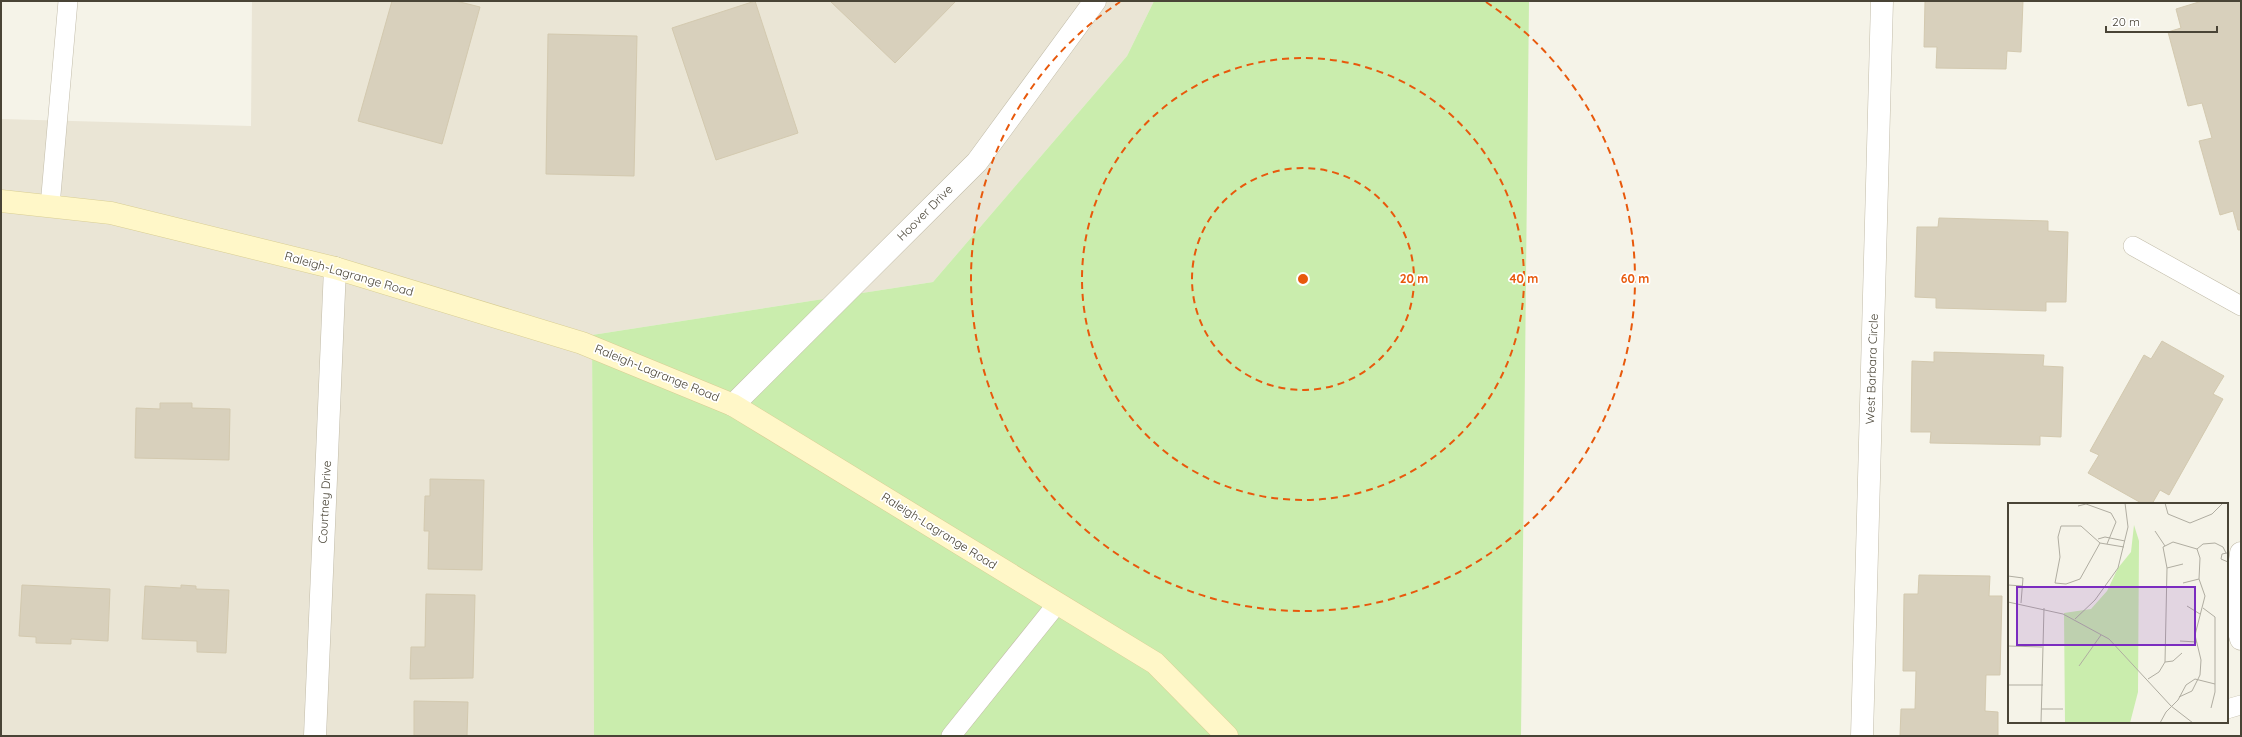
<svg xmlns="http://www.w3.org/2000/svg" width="2242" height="737" font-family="Quicksand,sans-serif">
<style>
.residential{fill:#eae5d5}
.green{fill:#caedad}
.building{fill:#d8d0bc;stroke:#d3c9af}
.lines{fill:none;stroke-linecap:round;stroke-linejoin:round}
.lane-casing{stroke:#c2bca9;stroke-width:20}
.street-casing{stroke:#c2bca9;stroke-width:23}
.secondary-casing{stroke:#d9ce94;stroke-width:23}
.lane{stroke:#fff;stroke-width:19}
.street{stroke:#fff;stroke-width:22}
.secondary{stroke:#fff7c8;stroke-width:22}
.ring{fill:none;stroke:#e8590c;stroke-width:2;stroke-dasharray:7 5}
.labels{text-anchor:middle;stroke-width:3.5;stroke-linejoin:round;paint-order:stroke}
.street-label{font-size:12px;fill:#494436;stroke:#fff}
.inset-road{fill:none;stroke:#b0ada1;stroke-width:1}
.view{fill:#7b2cbf;fill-opacity:0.15;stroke:#7b2cbf;stroke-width:2}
.inset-edge{fill:none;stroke:#494436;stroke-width:2}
.centre{fill:#e8590c;stroke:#fff;stroke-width:2}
.ring-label{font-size:12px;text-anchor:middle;font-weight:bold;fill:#e8590c;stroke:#fff;stroke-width:3.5;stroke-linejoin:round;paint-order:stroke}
</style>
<rect width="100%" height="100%" fill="#f5f3e8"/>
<path class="residential" d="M 252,1 L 1154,1 L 1127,56 L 933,282 L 592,335 L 594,736 L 1,736 L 1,119 L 251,126 Z"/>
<path class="green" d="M 1154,1 L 1529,1 L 1521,736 L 594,736 L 592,335 L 933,282 L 1127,56 Z"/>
<g class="building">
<path d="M 392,1 L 456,1 L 480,7 L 442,144 L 358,121 Z"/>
<path d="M 755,1 L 798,133 L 716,160 L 672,28 Z"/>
<path d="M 830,1 L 954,1 L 955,2 L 895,63 Z"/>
<path d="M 1925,1 L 2023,1 L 2021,52 L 2007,51 L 2006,69 L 1936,68 L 1937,47 L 1924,47 Z"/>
<path d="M 2202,1 L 2241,1 L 2241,230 L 2238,230 L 2233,211 L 2220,215 L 2199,141 L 2212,138 L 2202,103 L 2188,106 L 2168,32 L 2181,28 L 2176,9 Z"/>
<path d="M 548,34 L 637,36 L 634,176 L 546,174 Z"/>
<path d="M 1939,218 L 2048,221 L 2048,231 L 2068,232 L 2066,302 L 2046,302 L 2046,311 L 1936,308 L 1936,298 L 1915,297 L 1917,227 L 1938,227 Z"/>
<path d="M 2162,341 L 2224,376 L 2213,394 L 2223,399 L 2169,495 L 2160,490 L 2152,504 L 2143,504 L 2088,473 L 2099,455 L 2090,451 L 2144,355 L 2151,359 Z"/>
<path d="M 1934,352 L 2044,355 L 2043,366 L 2063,367 L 2061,437 L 2040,436 L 2040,445 L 1930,443 L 1931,432 L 1911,432 L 1912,361 L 1934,362 Z"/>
<path d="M 160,403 L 192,403 L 192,408 L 230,409 L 229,460 L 135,458 L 136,408 L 160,409 Z"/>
<path d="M 430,479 L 484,480 L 482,570 L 428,569 L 429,531 L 424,531 L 425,496 L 430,496 Z"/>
<path d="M 1919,575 L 1990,576 L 1989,596 L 2002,596 L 2000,675 L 1986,675 L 1985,711 L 1998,712 L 1998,736 L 1900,736 L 1901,709 L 1915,709 L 1916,671 L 1903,671 L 1904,594 L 1918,594 Z"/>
<path d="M 22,585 L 110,589 L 108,641 L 71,639 L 71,644 L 36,643 L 36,637 L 19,636 Z"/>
<path d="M 181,585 L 196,586 L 196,589 L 229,590 L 226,653 L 197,652 L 197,641 L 142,639 L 145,586 L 181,588 Z"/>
<path d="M 426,594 L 475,595 L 473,678 L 410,679 L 411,647 L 425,647 Z"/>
<path d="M 414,701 L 468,702 L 467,736 L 414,736 Z"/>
</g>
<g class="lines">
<g class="lane-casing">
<g id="lane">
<path d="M 50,206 L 68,1"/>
<path d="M 2133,246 L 2241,306"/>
<path d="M 2227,709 L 2241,705"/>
<path d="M 951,736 L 1057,604"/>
</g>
</g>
<g class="street-casing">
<g id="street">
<path d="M 733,405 L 977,162 L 1095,1"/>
<path d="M 2241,553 L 2233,610 L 2241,639"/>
<path d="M 315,736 L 335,268"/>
<path d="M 1862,736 L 1882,1"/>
</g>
</g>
<g class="secondary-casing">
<path id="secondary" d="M 1,201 L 111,213 L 335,268 L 582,343 L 733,405 L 1155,663 L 1227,736"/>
</g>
<use href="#lane" class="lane"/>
<use href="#street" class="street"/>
<use href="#secondary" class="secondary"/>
</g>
<g class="ring">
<circle cx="1303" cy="279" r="111"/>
<circle cx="1303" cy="279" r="221"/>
<path d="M1486 2A332 332 0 1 1 1120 2"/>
</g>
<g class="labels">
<g class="street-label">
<text transform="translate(925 213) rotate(-45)" y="4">Hoover Drive</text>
<text transform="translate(349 274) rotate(16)" y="4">Raleigh-Lagrange Road</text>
<text transform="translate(1872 369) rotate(-88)" y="4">West Barbara Circle</text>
<text transform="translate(657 373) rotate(22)" y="4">Raleigh-Lagrange Road</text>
<text transform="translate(325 502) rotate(-87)" y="4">Courtney Drive</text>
<text transform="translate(939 531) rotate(32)" y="4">Raleigh-Lagrange Road</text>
</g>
</g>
<g transform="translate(2008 503)">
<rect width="220" height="220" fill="#f5f3e8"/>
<path d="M 126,22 L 131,38 L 130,189 L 122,220 L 57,220 L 56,110 L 83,106 L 99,88 L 110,65 L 123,49 Z" fill="#caedad"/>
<path class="inset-road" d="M 157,0 L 160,11 L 182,20 L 204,11 L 215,0M 70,3 L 78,1 L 103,10 L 108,19 L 99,41M 147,28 L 157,43M 90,36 L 97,34 L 117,38M 92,40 L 73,23 L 53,23 L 50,34 L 52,54 L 47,80 L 58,81 L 72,76 L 92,40 L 116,44M 189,46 L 195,41 L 207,40 L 215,44 L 218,50M 219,50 L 214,51 L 213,56 L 220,59M 159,65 L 175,61M 0,73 L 15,75 L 13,100M 175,80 L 191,76M 0,82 L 15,83M 0,99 L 55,111 L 101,136 L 163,203 L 185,220M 179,103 L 192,111M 195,105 L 207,114 L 207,189 L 203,205M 67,116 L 87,97 L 110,65 L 120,24 L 117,0M 172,138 L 189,139M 0,143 L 34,144M 157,159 L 165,158 L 174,150M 71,163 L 93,132M 140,176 L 151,169 L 157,159 L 159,65 L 155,44 L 165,39 L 189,46M 0,182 L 35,182M 171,194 L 184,188 L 192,172 L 193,157 L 187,132 L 197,93 L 191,76 L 192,55 L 189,46M 33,206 L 55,206M 33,220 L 36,105M 152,220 L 158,209 L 170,197 L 178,182 L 187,176 L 207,181"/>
<path class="view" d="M 9,84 L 187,84 L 187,142 L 9,142 Z"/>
<rect width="220" height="220" class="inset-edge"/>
</g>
<circle cx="1303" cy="279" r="6" class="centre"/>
<g class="ring-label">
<text x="1414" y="283">20 m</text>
<text x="1524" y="283">40 m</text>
<text x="1635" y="283">60 m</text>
</g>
<rect width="2242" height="737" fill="none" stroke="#494436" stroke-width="4"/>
<path d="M2106 26v6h111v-6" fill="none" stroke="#494436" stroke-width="2"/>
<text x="2112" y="26" font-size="12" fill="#494436" stroke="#ffffff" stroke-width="3" paint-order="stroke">20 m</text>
</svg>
